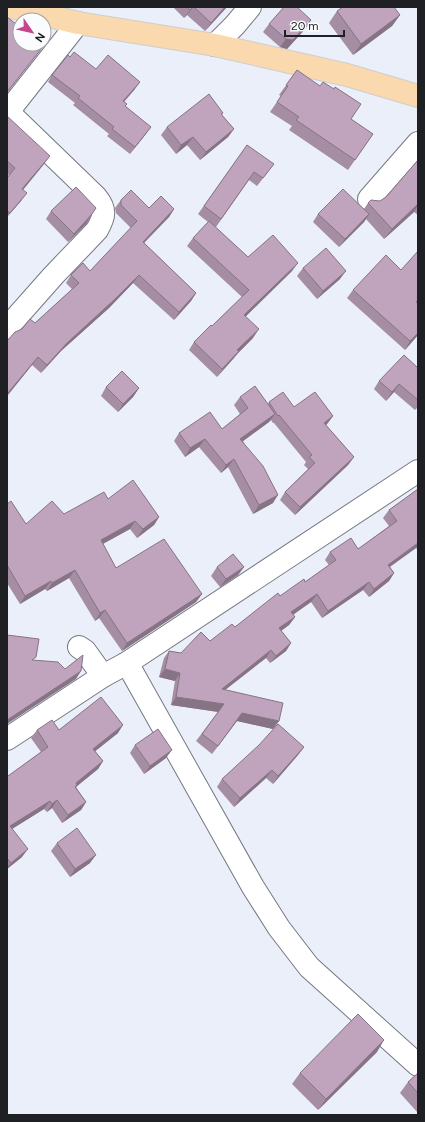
<svg xmlns="http://www.w3.org/2000/svg" width="425" height="1122" font-family="Figtree,sans-serif">
<style>
.lines{fill:none;stroke-linecap:round;stroke-linejoin:round}
.minor-casing{stroke:#747882;stroke-width:24}
.major-casing{stroke:#cececf;stroke-width:24}
.minor{stroke:#fff;stroke-width:22}
.major{stroke:#fad9ae;stroke-width:22}
.wall{fill:#a58da3}
.shaded-wall{fill:#867384}
.building{fill:#c0a4bd;stroke:#867384}
</style>
<rect width="100%" height="100%" fill="#eaeffa"/>
<g class="lines">
<g class="minor-casing">
<g id="minor">
<path d="M 215,45 L 235,25 L 250,7"/>
<path d="M 7,113 L 78,23"/>
<path d="M 369,199 L 418,143"/>
<path d="M 7,328 L 53,276 L 97,230 C 105,216 106,209 96,197 L 8,112"/>
<path d="M 79,647 L 85,651 L 103,676"/>
<path d="M 127,663 L 253,887 L 279,928 L 309,967 L 418,1065"/>
<path d="M 7,739 L 103,676 L 127,663 L 418,471"/>
</g>
</g>
<g class="major-casing">
<path id="major" d="M 12,7 L 78,23 L 215,45 L 347,75 L 418,96"/>
</g>
<use href="#minor" class="minor"/>
<use href="#major" class="major"/>
</g>
<g class="wall">
<path d="M 173,7 L 227,7 L 205,31 L 187,15 L 184,18 Z"/>
<path d="M 337,11 L 400,15 L 392,26 L 353,55 L 329,23 Z"/>
<path d="M 311,20 L 306,28 L 287,49 L 280,47 L 263,32 L 269,24 Z"/>
<path d="M 70,57 L 135,89 L 124,102 L 125,106 L 151,127 L 130,154 L 107,136 L 109,134 L 73,105 L 75,103 L 48,82 L 52,75 Z"/>
<path d="M 297,70 L 351,119 L 373,134 L 348,170 L 289,130 L 292,126 L 270,112 L 281,96 L 279,95 Z"/>
<path d="M 223,113 L 222,115 L 234,129 L 228,137 L 200,160 L 187,145 L 176,154 L 161,135 L 167,127 Z"/>
<path d="M 7,116 L 44,164 L 23,190 L 21,201 L 7,217 L 7,178 L 9,175 L 7,173 Z"/>
<path d="M 247,145 L 268,172 L 257,186 L 249,180 L 216,227 L 213,225 L 248,257 L 292,271 L 246,316 L 253,338 L 238,353 L 233,359 L 217,377 L 189,350 L 194,342 L 212,326 L 242,297 L 187,246 L 193,238 L 208,222 L 198,214 Z"/>
<path d="M 418,161 L 418,215 L 414,212 L 384,239 L 366,219 L 364,222 L 339,247 L 313,222 L 318,214 L 364,209 L 368,203 L 380,201 L 386,197 Z"/>
<path d="M 121,200 L 149,208 L 174,209 L 169,217 L 144,243 L 196,293 L 191,301 L 174,320 L 133,283 L 109,308 L 61,351 L 41,373 L 32,365 L 7,396 L 7,341 L 35,323 L 72,289 L 66,283 L 71,275 L 90,271 L 131,228 L 116,213 L 115,208 Z"/>
<path d="M 51,211 L 87,223 L 68,242 L 46,219 Z"/>
<path d="M 303,268 L 340,279 L 317,299 L 297,276 Z"/>
<path d="M 353,290 L 417,303 L 418,335 L 405,350 L 347,298 Z"/>
<path d="M 418,368 L 418,407 L 415,410 L 394,392 L 386,401 L 374,389 L 379,381 Z"/>
<path d="M 106,387 L 139,388 L 133,397 L 118,412 L 101,396 Z"/>
<path d="M 240,397 L 268,404 L 269,402 L 333,416 L 327,424 L 326,425 L 354,457 L 348,465 L 295,515 L 280,500 L 285,492 L 308,469 L 304,465 L 306,462 L 274,423 L 273,423 L 271,420 L 269,422 L 243,441 L 273,503 L 253,514 L 228,467 L 221,473 L 199,447 L 185,457 L 174,441 L 179,433 L 222,429 L 240,414 L 234,405 Z"/>
<path d="M 418,489 L 418,550 L 416,548 L 390,567 L 394,573 L 389,581 L 369,597 L 363,590 L 322,618 L 311,602 L 293,615 L 295,617 L 289,625 L 281,631 L 291,643 L 286,651 L 270,663 L 266,658 L 225,690 L 279,721 L 273,729 L 237,721 L 212,754 L 196,741 L 218,712 L 171,705 L 175,681 L 159,677 L 164,658 L 169,651 L 181,653 L 210,641 L 235,627 L 280,596 L 305,582 L 329,565 L 325,560 L 330,552 L 358,549 L 389,526 L 383,518 L 389,510 Z"/>
<path d="M 108,499 L 159,517 L 154,525 L 137,538 L 130,529 L 103,544 L 116,568 L 202,594 L 196,602 L 122,651 L 99,618 L 95,621 L 69,578 L 47,591 L 45,589 L 20,604 L 7,583 L 7,504 L 26,524 L 64,514 Z"/>
<path d="M 217,567 L 244,567 L 238,575 L 220,587 L 211,576 Z"/>
<path d="M 37,730 L 59,730 L 118,733 L 95,751 L 103,761 L 98,769 L 76,787 L 86,802 L 81,810 L 62,823 L 52,808 L 47,812 L 44,809 L 12,829 L 22,857 L 7,869 L 7,773 L 8,776 L 41,752 L 31,738 Z"/>
<path d="M 135,745 L 166,758 L 144,774 L 130,753 Z"/>
<path d="M 304,747 L 298,755 L 273,784 L 266,778 L 234,807 L 217,787 L 222,779 Z"/>
<path d="M 57,843 L 90,863 L 70,877 L 51,851 Z"/>
<path d="M 377,1052 L 318,1110 L 292,1084 L 300,1073 Z"/>
<path d="M 418,1073 L 418,1113 L 400,1093 L 408,1082 Z"/>
</g>
<g class="shaded-wall">
<path d="M 193,7 L 187,15 L 184,18 L 190,10 Z"/>
<path d="M 225,7 L 227,7 L 205,31 L 211,23 Z"/>
<path d="M 400,15 L 392,26 L 353,55 L 361,44 Z"/>
<path d="M 311,20 L 306,28 L 287,49 L 280,47 L 286,39 Z"/>
<path d="M 49,39 L 43,47 L 7,93 L 7,92 Z"/>
<path d="M 140,82 L 135,89 L 118,108 L 123,101 Z"/>
<path d="M 151,127 L 146,134 L 130,154 L 135,147 Z"/>
<path d="M 234,129 L 228,137 L 200,160 L 206,152 Z"/>
<path d="M 193,137 L 187,145 L 176,154 L 181,145 Z"/>
<path d="M 50,156 L 44,164 L 17,197 L 22,189 Z"/>
<path d="M 27,193 L 21,201 L 7,217 L 10,213 Z"/>
<path d="M 418,204 L 418,205 L 414,212 L 384,239 L 392,229 Z"/>
<path d="M 174,209 L 169,217 L 137,250 L 143,242 Z"/>
<path d="M 92,214 L 87,223 L 68,242 L 74,234 Z"/>
<path d="M 369,214 L 364,222 L 339,247 L 345,239 Z"/>
<path d="M 298,263 L 292,271 L 239,323 L 244,315 Z"/>
<path d="M 346,271 L 340,279 L 317,299 L 323,291 Z"/>
<path d="M 139,275 L 133,283 L 109,308 L 61,351 L 41,373 L 47,365 L 67,343 Z"/>
<path d="M 196,293 L 191,301 L 174,320 L 179,312 Z"/>
<path d="M 259,329 L 253,338 L 238,353 L 233,359 L 217,377 L 237,350 Z"/>
<path d="M 418,333 L 418,335 L 405,350 L 410,341 Z"/>
<path d="M 38,357 L 32,365 L 7,396 L 7,394 Z"/>
<path d="M 399,384 L 394,392 L 386,401 L 392,392 Z"/>
<path d="M 139,388 L 133,397 L 118,412 L 123,404 Z"/>
<path d="M 275,414 L 269,422 L 235,447 L 240,439 Z"/>
<path d="M 333,416 L 327,424 L 318,431 L 324,423 Z"/>
<path d="M 205,439 L 199,447 L 185,457 L 190,448 Z"/>
<path d="M 354,457 L 348,465 L 295,515 L 300,507 Z"/>
<path d="M 234,459 L 228,467 L 221,473 L 226,465 Z"/>
<path d="M 278,495 L 273,503 L 253,514 L 259,505 Z"/>
<path d="M 159,517 L 154,525 L 137,538 L 143,529 Z"/>
<path d="M 135,521 L 130,529 L 95,548 L 101,540 Z"/>
<path d="M 418,543 L 418,546 L 416,548 L 382,572 L 388,565 Z"/>
<path d="M 244,567 L 238,575 L 220,587 L 226,579 Z"/>
<path d="M 75,570 L 69,578 L 47,591 L 52,583 Z"/>
<path d="M 394,573 L 389,581 L 369,597 L 374,589 Z"/>
<path d="M 51,581 L 45,589 L 20,604 L 25,596 Z"/>
<path d="M 369,582 L 363,590 L 322,618 L 328,611 Z"/>
<path d="M 202,594 L 196,602 L 122,651 L 127,643 Z"/>
<path d="M 317,594 L 311,602 L 285,620 L 291,612 Z"/>
<path d="M 105,610 L 99,618 L 95,621 L 100,613 Z"/>
<path d="M 295,617 L 289,625 L 274,636 L 279,628 Z"/>
<path d="M 291,643 L 286,651 L 270,663 L 276,656 Z"/>
<path d="M 271,650 L 266,658 L 216,697 L 222,689 Z"/>
<path d="M 165,669 L 180,673 L 175,681 L 159,677 Z"/>
<path d="M 81,671 L 76,679 L 7,724 L 7,720 Z"/>
<path d="M 176,697 L 224,704 L 219,712 L 171,705 Z"/>
<path d="M 242,713 L 279,721 L 273,729 L 237,721 L 212,754 Z"/>
<path d="M 123,725 L 118,733 L 88,757 L 93,749 Z"/>
<path d="M 304,747 L 298,755 L 273,784 L 278,776 Z"/>
<path d="M 172,750 L 166,758 L 144,774 L 150,766 Z"/>
<path d="M 103,761 L 98,769 L 77,786 L 72,793 L 76,783 Z"/>
<path d="M 272,770 L 266,778 L 234,807 L 240,798 Z"/>
<path d="M 57,800 L 52,808 L 47,812 L 52,804 Z"/>
<path d="M 50,801 L 44,809 L 7,832 L 10,826 Z"/>
<path d="M 86,802 L 81,810 L 62,823 L 68,815 Z"/>
<path d="M 28,849 L 22,857 L 7,869 L 7,868 L 11,863 Z"/>
<path d="M 96,855 L 90,863 L 70,877 L 75,869 Z"/>
<path d="M 384,1040 L 377,1052 L 318,1110 L 326,1099 Z"/>
</g>
<g class="building">
<path d="M 187,7 L 193,7 L 190,10 Z"/>
<path d="M 194,7 L 225,7 L 211,23 Z"/>
<path d="M 284,7 L 297,7 L 311,20 L 293,40 L 286,39 L 269,24 Z"/>
<path d="M 343,7 L 394,7 L 400,15 L 361,44 L 337,11 Z"/>
<path d="M 7,17 L 20,27 L 20,44 L 44,44 L 44,36 L 49,39 L 7,92 Z"/>
<path d="M 74,52 L 96,69 L 108,55 L 140,82 L 123,101 L 127,104 L 125,106 L 151,127 L 135,147 L 112,129 L 114,127 L 78,98 L 80,96 L 52,75 L 68,55 L 70,57 Z"/>
<path d="M 297,70 L 320,86 L 323,82 L 334,89 L 335,87 L 361,104 L 351,119 L 373,134 L 355,160 L 296,120 L 299,117 L 277,102 L 288,86 L 286,85 Z"/>
<path d="M 209,94 L 223,113 L 221,114 L 234,129 L 206,152 L 193,137 L 181,145 L 167,127 Z"/>
<path d="M 7,116 L 50,156 L 22,189 L 27,193 L 10,213 L 7,211 L 7,178 L 15,168 L 7,161 Z"/>
<path d="M 247,145 L 274,164 L 263,178 L 254,172 L 221,219 L 204,206 Z"/>
<path d="M 418,160 L 418,204 L 392,229 L 368,203 L 371,200 L 380,201 L 386,197 Z"/>
<path d="M 76,187 L 96,208 L 92,214 L 74,234 L 51,211 Z"/>
<path d="M 343,189 L 369,214 L 345,239 L 318,214 Z"/>
<path d="M 131,190 L 149,208 L 161,196 L 174,209 L 143,242 L 196,293 L 179,312 L 139,275 L 114,300 L 67,343 L 47,365 L 38,357 L 7,394 L 7,341 L 15,332 L 22,329 L 30,319 L 35,323 L 79,283 L 71,275 L 83,263 L 90,271 L 137,221 L 121,205 L 121,200 Z"/>
<path d="M 209,221 L 248,257 L 273,235 L 298,263 L 244,315 L 259,329 L 237,350 L 239,351 L 222,369 L 194,342 L 211,325 L 212,326 L 249,290 L 193,238 Z"/>
<path d="M 326,248 L 346,271 L 323,291 L 303,268 Z"/>
<path d="M 418,251 L 418,300 L 416,302 L 418,303 L 418,333 L 410,341 L 353,290 L 386,255 L 401,270 Z"/>
<path d="M 404,355 L 418,368 L 418,400 L 399,384 L 392,392 L 379,381 Z"/>
<path d="M 122,371 L 139,388 L 123,404 L 106,387 Z"/>
<path d="M 255,386 L 275,414 L 240,439 L 263,466 L 278,495 L 259,505 L 234,459 L 226,465 L 205,439 L 190,448 L 179,433 L 210,412 L 222,429 L 248,408 L 240,397 Z"/>
<path d="M 283,392 L 294,407 L 315,392 L 333,416 L 324,423 L 354,457 L 300,507 L 285,492 L 315,463 L 309,457 L 312,455 L 279,415 L 278,416 L 269,402 Z"/>
<path d="M 133,480 L 159,517 L 143,529 L 135,521 L 101,540 L 116,568 L 164,539 L 202,594 L 127,643 L 105,610 L 100,613 L 75,570 L 52,583 L 51,581 L 25,596 L 7,565 L 7,504 L 11,501 L 26,524 L 52,501 L 64,514 L 104,492 L 108,499 Z"/>
<path d="M 418,489 L 418,543 L 388,565 L 394,573 L 374,589 L 369,582 L 328,611 L 317,594 L 291,612 L 295,617 L 279,628 L 291,643 L 276,656 L 271,650 L 222,689 L 283,703 L 279,721 L 242,713 L 218,746 L 202,734 L 224,704 L 176,697 L 180,673 L 165,669 L 169,651 L 181,653 L 201,632 L 210,641 L 232,624 L 235,627 L 278,593 L 280,596 L 304,579 L 305,582 L 336,560 L 330,552 L 351,538 L 358,549 L 397,521 L 389,510 Z"/>
<path d="M 233,554 L 244,567 L 226,579 L 217,567 Z"/>
<path d="M 7,635 L 39,639 L 36,657 L 32,660 L 58,662 L 65,669 L 83,655 L 81,671 L 7,720 Z"/>
<path d="M 101,697 L 123,725 L 93,749 L 103,761 L 76,783 L 77,785 L 75,787 L 86,802 L 68,815 L 57,800 L 52,804 L 50,801 L 10,826 L 28,849 L 11,863 L 7,858 L 7,773 L 8,776 L 48,747 L 37,730 L 52,720 L 59,730 Z"/>
<path d="M 278,724 L 304,747 L 278,776 L 272,770 L 240,798 L 222,779 L 259,745 Z"/>
<path d="M 158,729 L 172,750 L 150,766 L 135,745 Z"/>
<path d="M 77,828 L 96,855 L 75,869 L 57,843 Z"/>
<path d="M 358,1014 L 384,1040 L 326,1099 L 300,1073 Z"/>
<path d="M 418,1073 L 418,1093 L 408,1082 Z"/>
</g>
<rect width="425" height="1122" fill="none" stroke="#1f2024" stroke-width="16"/>
<g transform="translate(32 32) rotate(124)"><circle r="19" fill="#fbfcfe" stroke="#a3a4a7"/>
<path d="M0-3L7 15L0 10L-7 15Z" fill="#c7458c"/>
<text y="-6" font-size="11" font-weight="bold" text-anchor="middle" fill="#1f2024">N</text>
</g>
<path d="M285 30v6h59v-6" fill="none" stroke="#1f2024" stroke-width="2"/>
<text x="291" y="30" font-size="12" fill="#1f2024" stroke="#fbfcfe" stroke-width="3" paint-order="stroke">20 m</text>
</svg>
